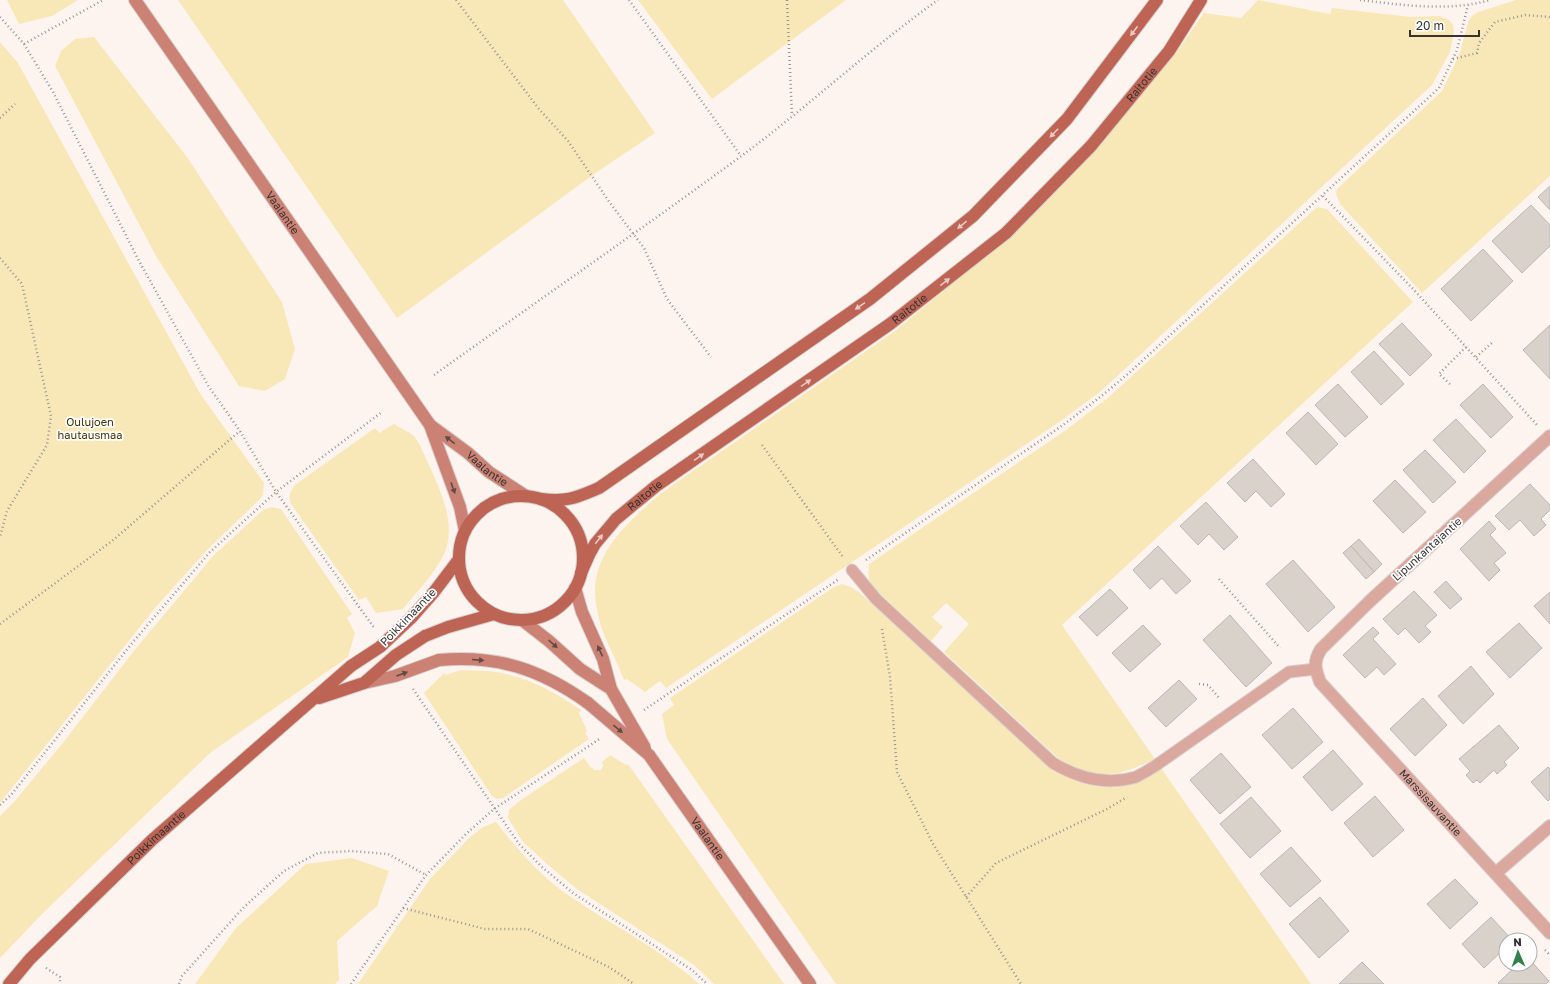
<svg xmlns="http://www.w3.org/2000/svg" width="1550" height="984" font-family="'Golos Text',sans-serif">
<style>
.green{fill:#f8e8b8}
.building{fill:#d9d2cb;stroke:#bdb7b0}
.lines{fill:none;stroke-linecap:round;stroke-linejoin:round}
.lane-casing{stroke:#d9d1cd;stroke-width:13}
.street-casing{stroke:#d9d1cd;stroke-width:14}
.secondary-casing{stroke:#d9d1cd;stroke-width:14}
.primary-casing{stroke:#d9d1cd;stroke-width:14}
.path{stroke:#9a9490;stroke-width:2.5;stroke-dasharray:1 3;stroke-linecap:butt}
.lane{stroke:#dba89f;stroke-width:11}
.street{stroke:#dba89f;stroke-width:12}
.secondary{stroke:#cb8174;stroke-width:12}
.primary{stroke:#bd6455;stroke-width:12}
.secondary-bridge-casing{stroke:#d9d1cd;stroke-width:14;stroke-linecap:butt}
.primary-bridge-casing{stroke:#d9d1cd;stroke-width:14;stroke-linecap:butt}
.secondary-bridge{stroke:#cb8174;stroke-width:12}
.primary-bridge{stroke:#bd6455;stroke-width:12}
.oneway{fill:#e8c9c4}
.oneway2{fill:#624a44}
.labels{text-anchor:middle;stroke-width:3.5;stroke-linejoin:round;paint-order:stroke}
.street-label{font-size:11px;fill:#353230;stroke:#fff}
.park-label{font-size:11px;fill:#413403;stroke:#fff}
</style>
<rect width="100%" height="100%" fill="#fdf4ef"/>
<g class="green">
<path d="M 7,0 L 78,0 L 52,16 L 19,24 Z"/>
<path d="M 178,0 L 563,0 L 655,133 L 597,172 L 397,318 Z"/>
<path d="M 638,0 L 846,0 L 712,99 Z"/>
<path d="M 1258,0 L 1330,14 L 1332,8 L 1411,17 L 1440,16 L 1449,20 L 1453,25 L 1454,32 L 1450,52 L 1432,85 L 1101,391 L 1062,420 L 666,688 L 660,681 L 645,692 L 627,679 L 624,680 C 617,661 606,642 600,623 C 598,614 595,602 595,593 C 594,550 631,520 660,494 L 895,331 L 1008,237 L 1093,149 L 1176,53 L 1204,13 L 1241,18 Z"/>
<path d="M 1516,0 L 1550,0 L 1550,176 L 1422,293 L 1340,204 L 1336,194 L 1337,189 L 1442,91 L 1460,53 L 1467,26 L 1469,20 L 1473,15 L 1478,12 Z"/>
<path d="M 94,37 L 187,157 L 282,302 L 295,349 L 285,379 L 265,391 L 239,386 L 156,256 L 55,66 L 61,51 L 75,39 Z"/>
<path d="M 0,42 L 18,63 L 201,395 L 264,483 L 263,494 L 261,498 L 207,550 L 155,608 L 0,803 Z"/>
<path d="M 1317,207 L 1327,209 L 1413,302 L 1062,625 L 1155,759 C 1128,772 1101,782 1072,768 C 1066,766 1061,761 1057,757 L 944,652 L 969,624 L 946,603 L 932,617 L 943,627 L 931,641 L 873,587 C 868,580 868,573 869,564 L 1066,430 L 1109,397 Z"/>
<path d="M 394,424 C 400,428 410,432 415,437 C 421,446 425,457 430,467 C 441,492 455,521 446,549 C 439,569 417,592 403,609 L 376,613 L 366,597 L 359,600 L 291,504 C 288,496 290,492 295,485 L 375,428 L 379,433 Z"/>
<path d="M 272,507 L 281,509 L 352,614 L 347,618 L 355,633 L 348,657 L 210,753 L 43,913 L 0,958 L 0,816 L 14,802 L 62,744 L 137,647 L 214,555 L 263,510 Z"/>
<path d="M 842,584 L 851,587 L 859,592 L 1049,767 C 1070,781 1096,791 1121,785 C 1135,782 1148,773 1161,768 L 1311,984 L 836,984 L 667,739 L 662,714 L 674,705 L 670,698 L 834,587 Z"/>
<path d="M 461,670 C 473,671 485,670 496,672 C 528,677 555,692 581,710 L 579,713 L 587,731 L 585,733 L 589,739 L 503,798 L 497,799 L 492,796 L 424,693 L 444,673 L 446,675 Z"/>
<path d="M 610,755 L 626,765 L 628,764 L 784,984 L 714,984 L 694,965 L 577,889 L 547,864 L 523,842 L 508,818 L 509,810 L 518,802 L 584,758 L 591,768 L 592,767 L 594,770 L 601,770 L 603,766 L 602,762 Z"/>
<path d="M 496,822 C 518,850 541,877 571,897 C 613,926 661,949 699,984 L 358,984 L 430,879 L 469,838 L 483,827 Z"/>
<path d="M 352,858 L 389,871 L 377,906 L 337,941 L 339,980 L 335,984 L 195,984 L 236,928 L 306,864 Z"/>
</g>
<g class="building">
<path d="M 1550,186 L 1550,210 L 1538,197 Z"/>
<path d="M 1531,205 L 1550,225 L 1550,246 L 1522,273 L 1492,241 Z"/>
<path d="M 1483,249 L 1513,281 L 1471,321 L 1441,289 Z"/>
<path d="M 1402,323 L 1432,355 L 1410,376 L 1379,344 Z"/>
<path d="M 1550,325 L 1550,379 L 1523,350 Z"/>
<path d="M 1374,351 L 1404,384 L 1381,405 L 1351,372 Z"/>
<path d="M 1338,384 L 1368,417 L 1345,437 L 1315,405 Z"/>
<path d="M 1483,384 L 1513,417 L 1491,438 L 1460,405 Z"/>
<path d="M 1308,412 L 1338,444 L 1316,465 L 1286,433 Z"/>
<path d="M 1456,419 L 1486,451 L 1464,473 L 1433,440 Z"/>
<path d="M 1425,450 L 1456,482 L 1433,503 L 1403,470 Z"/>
<path d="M 1253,459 L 1285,494 L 1271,507 L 1256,491 L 1245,502 L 1227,483 Z"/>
<path d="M 1395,480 L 1426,512 L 1403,533 L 1373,501 Z"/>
<path d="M 1530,484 L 1550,505 L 1550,510 L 1541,519 L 1546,525 L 1534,536 L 1520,520 L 1509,530 L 1495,516 Z"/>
<path d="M 1206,502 L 1238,537 L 1224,550 L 1209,534 L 1198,545 L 1180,526 Z"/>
<path d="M 1489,521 L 1496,529 L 1490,535 L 1506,553 L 1494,563 L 1500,570 L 1489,581 L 1460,549 Z"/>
<path d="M 1359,539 L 1382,564 L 1374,572 L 1351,546 Z"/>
<path d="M 1158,546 L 1191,581 L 1176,594 L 1162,578 L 1150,589 L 1133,570 Z"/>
<path d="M 1351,546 L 1374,572 L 1366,579 L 1343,553 Z"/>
<path d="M 1293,560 L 1335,607 L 1308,632 L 1266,584 Z"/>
<path d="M 1446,581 L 1462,599 L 1450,609 L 1434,592 Z"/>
<path d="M 1110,589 L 1128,608 L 1097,636 L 1079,617 Z"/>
<path d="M 1414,591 L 1437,615 L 1425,626 L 1431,632 L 1419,643 L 1405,628 L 1398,635 L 1383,619 Z"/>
<path d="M 1550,592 L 1550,624 L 1534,606 Z"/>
<path d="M 1230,615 L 1272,663 L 1246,687 L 1203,640 Z"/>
<path d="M 1519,623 L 1542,648 L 1510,678 L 1486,652 Z"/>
<path d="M 1143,625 L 1161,644 L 1130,672 L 1112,653 Z"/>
<path d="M 1373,627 L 1379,633 L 1373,639 L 1396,664 L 1384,675 L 1377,667 L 1365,678 L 1343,655 Z"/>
<path d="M 1471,666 L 1494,694 L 1463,724 L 1438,696 Z"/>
<path d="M 1179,680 L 1197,699 L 1166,727 L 1148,708 Z"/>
<path d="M 1423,698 L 1447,725 L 1415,756 L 1390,729 Z"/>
<path d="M 1293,708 L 1323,742 L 1292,769 L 1262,735 Z"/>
<path d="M 1499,725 L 1519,748 L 1504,762 L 1507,765 L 1497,774 L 1494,770 L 1480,783 L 1477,780 L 1473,783 L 1466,775 L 1470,771 L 1459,759 Z"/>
<path d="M 1333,750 L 1363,784 L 1332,811 L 1303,777 Z"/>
<path d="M 1221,753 L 1251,787 L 1220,814 L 1190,780 Z"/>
<path d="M 1548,767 L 1550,769 L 1550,799 L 1548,801 L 1531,782 Z"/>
<path d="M 1375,796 L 1404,830 L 1373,857 L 1344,823 Z"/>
<path d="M 1251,797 L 1281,831 L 1250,858 L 1220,824 Z"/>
<path d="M 1291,847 L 1321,881 L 1290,907 L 1260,874 Z"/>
<path d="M 1455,879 L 1478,903 L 1450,929 L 1427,904 Z"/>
<path d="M 1320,897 L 1349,931 L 1319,958 L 1289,924 Z"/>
<path d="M 1491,917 L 1512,940 L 1506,940 L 1506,947 L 1484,968 L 1462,944 Z"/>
<path d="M 1530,960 L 1549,981 L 1546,984 L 1499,984 L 1498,983 L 1518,964 L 1530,964 Z"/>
<path d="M 1362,962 L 1384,984 L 1339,984 Z"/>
</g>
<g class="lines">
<g class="lane-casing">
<path id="lane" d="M 852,570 L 876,599 L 1053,763 C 1078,778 1106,786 1136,777 C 1142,774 1149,770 1155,766 L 1289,672 L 1316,669"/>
</g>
<g class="street-casing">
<g id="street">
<path id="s1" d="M 1550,436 L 1370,601 L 1321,649 C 1313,662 1315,668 1320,682 L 1550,933"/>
<path d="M 1496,873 L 1550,826"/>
</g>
</g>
<g class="secondary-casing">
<g id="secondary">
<path id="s2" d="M 135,0 L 430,425 L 460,507 L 465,531"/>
<path id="s3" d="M 430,425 L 468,453 L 489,472 L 526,496"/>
<path d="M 575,588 L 582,612 L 603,659 L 611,689"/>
<path d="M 522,620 L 549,641 L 580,669 L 611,689"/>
<path d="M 439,660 C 498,655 540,669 588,703"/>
<path id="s4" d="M 649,755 L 810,984"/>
</g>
</g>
<g class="primary-casing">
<g id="primary">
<circle cx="521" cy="558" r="62"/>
<path d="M 541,499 C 568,502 575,498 599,488 L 870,299 L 973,216 L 1067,119 L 1157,0"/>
<path id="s5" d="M 581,573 L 589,555 L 595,544 L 616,519 L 656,486 L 890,324 L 1006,233 L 1091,146 L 1169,51 L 1201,0"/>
<path d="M 412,617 L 434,592 L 459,559"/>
<path d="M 425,636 L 448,627 L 494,614"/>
<path d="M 319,698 L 364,683"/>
<path id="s6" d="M 9,984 L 30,959 L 152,840 L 351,666"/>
</g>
</g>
<g class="path">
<path d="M 456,0 L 539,109 L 568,141 L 610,203 L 644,248 L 667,299 L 711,357"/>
<path d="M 629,0 L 741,156"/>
<path d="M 787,0 L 792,116"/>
<path d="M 1360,0 C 1403,5 1448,12 1490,0"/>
<path d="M 0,17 L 24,44 L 53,92 L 139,261 L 209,387 L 240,431 L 276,492 L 375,629"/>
<path d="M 24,44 L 103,0"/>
<path d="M 1453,59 L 1477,53 L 1479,43 L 1495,22 L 1525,15 L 1550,17"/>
<path d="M 0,118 L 15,104"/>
<path d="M 1323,196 L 1414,290 L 1537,425"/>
<path d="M 0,258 L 22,284 L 51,416 L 47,445 L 7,511 L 0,537"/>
<path d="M 1476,357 L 1494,341"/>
<path d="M 434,375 C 536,302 639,231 740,157 C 808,107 869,49 938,0"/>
<path d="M 1450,384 L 1439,374 L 1466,347"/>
<path d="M 762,445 L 843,557"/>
<path d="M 866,560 L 1063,425 L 1104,394 L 1129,373 L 1439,88 L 1457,50 L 1468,5"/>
<path d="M 1219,579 L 1280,648"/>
<path d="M 0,624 L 112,541 L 240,431"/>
<path d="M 882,629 L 890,677 L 897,772 L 933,844 L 1021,984"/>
<path d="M 1199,684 L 1208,685 L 1220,699"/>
<path d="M 413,689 L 519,844 L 542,867 L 573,893 L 692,970 L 707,984"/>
<path d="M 644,710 L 839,579"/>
<path d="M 0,805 L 11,795 L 133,642 L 210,552 L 276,492 L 382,412"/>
<path d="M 966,897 L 996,863 L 1107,809 L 1127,797"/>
<path d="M 403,908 L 485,929 L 528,929 L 609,967 L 634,984"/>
<path d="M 1545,950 L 1550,955"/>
<path d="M 46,968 L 60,977 L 60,984"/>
<path d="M 179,984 L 182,976 L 244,907 L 284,871 L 318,853 L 351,851 L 388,854 L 426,875"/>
<path d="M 351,984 L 426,875 L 466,834 L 494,809 L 601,738"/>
</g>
<use href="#lane" class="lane"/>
<use href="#street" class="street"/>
<use href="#secondary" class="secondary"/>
<use href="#primary" class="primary"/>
<g class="secondary-bridge-casing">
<g id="secondary-bridge">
<path d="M 364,683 L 395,676 L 439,660"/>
<path d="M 611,689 L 645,748"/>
<path d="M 588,703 L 649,755"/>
</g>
</g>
<g class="primary-bridge-casing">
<g id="primary-bridge">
<path d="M 351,666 L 380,647 L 412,617"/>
<path d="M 364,683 L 396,655 L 425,636"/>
</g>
</g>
<use href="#secondary-bridge" class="secondary-bridge"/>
<use href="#primary-bridge" class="primary-bridge"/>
</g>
<defs><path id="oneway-solid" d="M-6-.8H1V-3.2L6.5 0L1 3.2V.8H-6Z"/></defs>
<g class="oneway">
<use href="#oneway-solid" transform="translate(1134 31) rotate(127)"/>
<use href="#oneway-solid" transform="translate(1054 133) rotate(134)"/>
<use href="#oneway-solid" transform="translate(962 225) rotate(141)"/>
<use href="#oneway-solid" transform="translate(945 282) rotate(-38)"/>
<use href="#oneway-solid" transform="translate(860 306) rotate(145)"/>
<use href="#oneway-solid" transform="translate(806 383) rotate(-35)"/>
<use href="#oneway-solid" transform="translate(699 457) rotate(-35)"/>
<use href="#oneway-solid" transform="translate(599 539) rotate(-52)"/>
</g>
<g class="oneway2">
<use href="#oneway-solid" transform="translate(450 440) rotate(-143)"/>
<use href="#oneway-solid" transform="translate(453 488) rotate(70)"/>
<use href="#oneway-solid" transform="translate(553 644) rotate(42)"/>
<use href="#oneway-solid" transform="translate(600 651) rotate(-115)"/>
<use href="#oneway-solid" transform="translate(478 660) rotate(5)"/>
<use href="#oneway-solid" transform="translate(402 674) rotate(-20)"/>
<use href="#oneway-solid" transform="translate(618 729) rotate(39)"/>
</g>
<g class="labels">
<g class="street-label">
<text dy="4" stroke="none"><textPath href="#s5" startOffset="750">Raitotie</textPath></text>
<text dy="4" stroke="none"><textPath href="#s2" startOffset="259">Vaalantie</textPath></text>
<text dy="4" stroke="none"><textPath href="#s5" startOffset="426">Raitotie</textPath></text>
<text dy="4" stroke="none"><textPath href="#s3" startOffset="72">Vaalantie</textPath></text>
<text dy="4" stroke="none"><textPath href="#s5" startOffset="102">Raitotie</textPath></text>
<text transform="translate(1427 549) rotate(-42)" y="4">Lipunkantajantie</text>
<text transform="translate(408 617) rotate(-46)" y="4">Poikkimaantie</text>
<text dy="4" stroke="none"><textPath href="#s1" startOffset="511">Marssisauvantie</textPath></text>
<text dy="4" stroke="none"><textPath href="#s6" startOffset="208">Poikkimaantie</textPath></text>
<text dy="4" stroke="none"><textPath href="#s4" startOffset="102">Vaalantie</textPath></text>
</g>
<g class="park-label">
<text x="90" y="426">Oulujoen<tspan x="90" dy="13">hautausmaa</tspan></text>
</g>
</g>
<g transform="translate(1518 952) rotate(358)"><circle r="19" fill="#ffffff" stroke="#aeadac"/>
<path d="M0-3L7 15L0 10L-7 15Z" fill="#327f4e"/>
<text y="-6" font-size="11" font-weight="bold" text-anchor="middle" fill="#353230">N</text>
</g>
<path d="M1410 30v6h69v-6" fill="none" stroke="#353230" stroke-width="2"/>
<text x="1416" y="30" font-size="12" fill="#353230" stroke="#ffffff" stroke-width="3" paint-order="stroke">20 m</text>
</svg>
